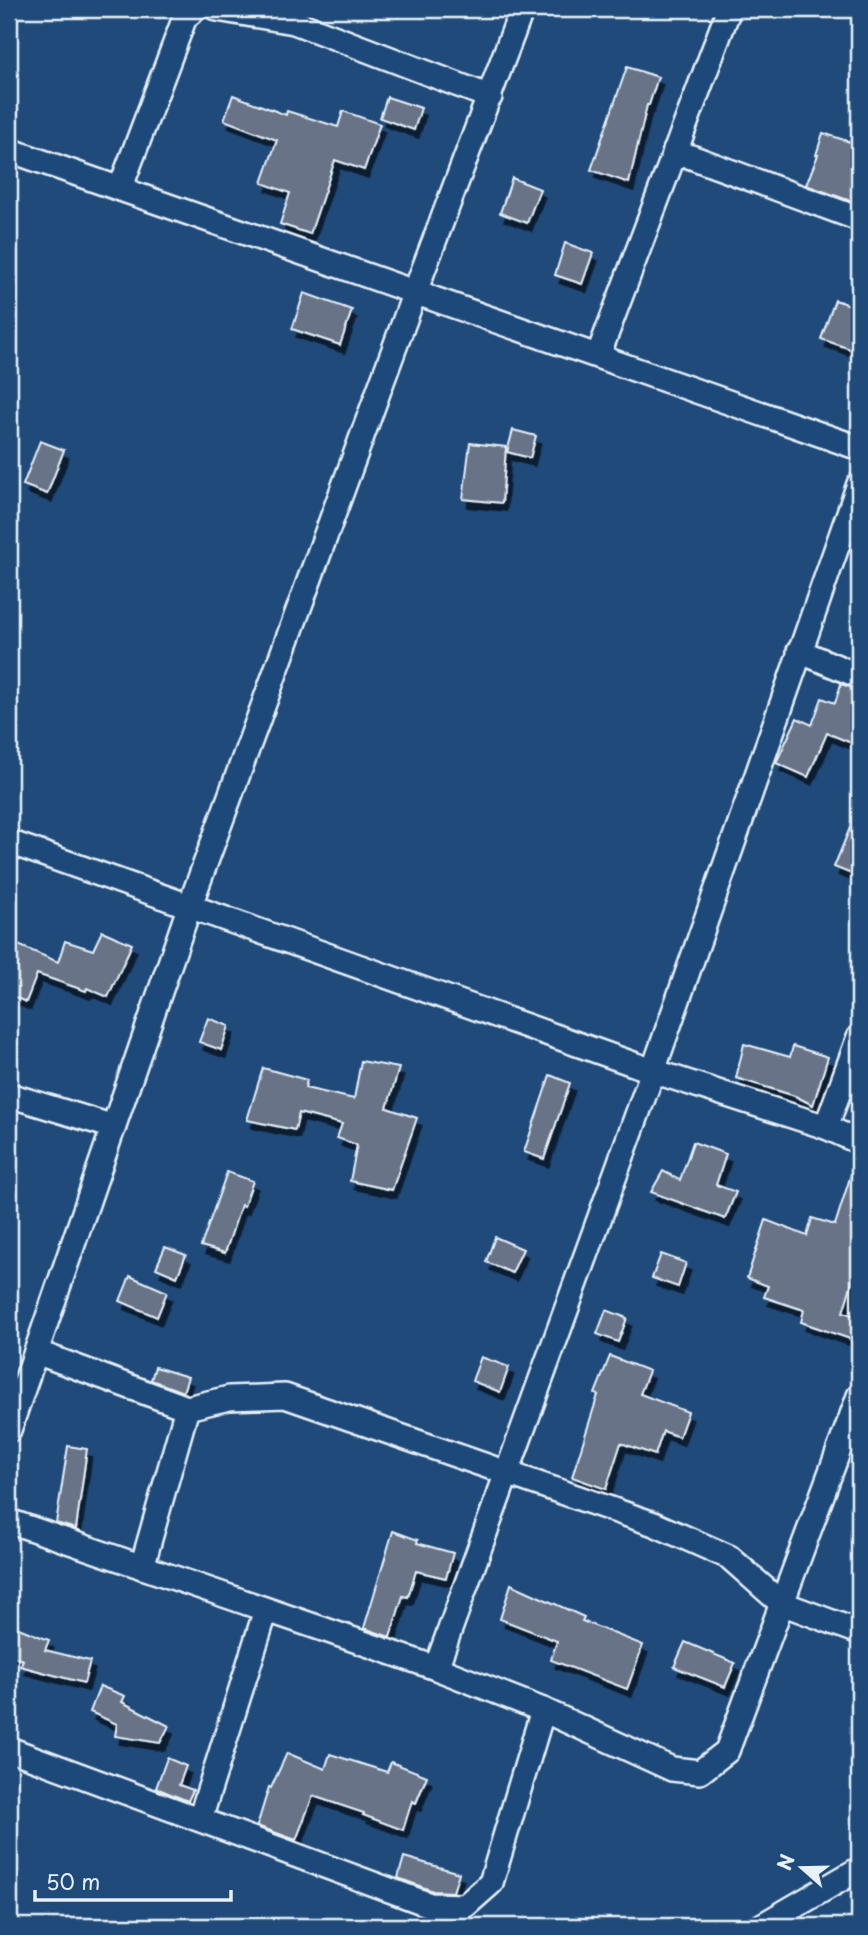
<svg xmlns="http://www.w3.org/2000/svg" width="868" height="1935" font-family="'Playpen Sans',sans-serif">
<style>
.building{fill:#677387;stroke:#e8f1f8;stroke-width:2;filter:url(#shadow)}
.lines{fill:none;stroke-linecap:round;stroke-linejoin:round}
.street-casing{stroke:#e8f1f8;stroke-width:28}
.street{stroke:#1f4a7a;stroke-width:23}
</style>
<defs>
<filter id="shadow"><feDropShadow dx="4.5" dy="8" stdDeviation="0" flood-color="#0009"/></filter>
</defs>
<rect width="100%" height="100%" fill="#1f4a7a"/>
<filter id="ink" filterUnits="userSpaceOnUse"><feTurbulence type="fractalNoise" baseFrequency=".0143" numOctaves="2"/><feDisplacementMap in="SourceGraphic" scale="14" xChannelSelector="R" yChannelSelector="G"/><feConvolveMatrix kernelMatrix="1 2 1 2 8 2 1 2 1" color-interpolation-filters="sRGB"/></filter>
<g filter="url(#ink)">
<g class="building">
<path d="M 627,67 L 658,77 L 649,105 L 647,105 L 629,183 L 591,170 Z"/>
<path d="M 233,95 L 286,115 L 287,111 L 338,127 L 343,111 L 380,124 L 364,170 L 335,160 L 310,234 L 280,224 L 290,193 L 262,183 L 277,140 L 224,120 Z"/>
<path d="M 387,97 L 421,108 L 414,130 L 380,118 Z"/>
<path d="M 823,133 L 859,145 L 859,204 L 806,185 L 818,155 L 816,155 Z"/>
<path d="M 512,178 L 540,189 L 527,223 L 500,213 Z"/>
<path d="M 565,243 L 593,253 L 582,284 L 555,275 Z"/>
<path d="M 304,293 L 352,310 L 340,345 L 292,329 Z"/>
<path d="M 835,300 L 859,308 L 859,352 L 821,339 Z"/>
<path d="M 513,430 L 536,436 L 530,458 L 507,452 Z"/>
<path d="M 40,441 L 64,450 L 47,494 L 23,485 Z"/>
<path d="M 470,443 L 506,447 L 502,503 L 463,499 Z"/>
<path d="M 841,684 L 859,690 L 859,746 L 827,733 L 808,777 L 776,763 L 797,718 L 812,725 L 822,698 L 835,703 Z"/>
<path d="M 858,808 L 859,808 L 859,877 L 834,867 Z"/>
<path d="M 102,931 L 132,944 L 108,997 L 87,988 L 86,991 L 37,974 L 26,1002 L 9,995 L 9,962 L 16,944 L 58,962 L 65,941 L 93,950 Z"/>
<path d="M 208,1018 L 229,1026 L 221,1050 L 199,1042 Z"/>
<path d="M 744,1044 L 790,1057 L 793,1046 L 828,1057 L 813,1105 L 795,1096 L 736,1078 Z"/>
<path d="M 361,1061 L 399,1068 L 387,1108 L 417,1118 L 392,1190 L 350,1181 L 357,1145 L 337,1138 L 342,1124 L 299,1113 L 295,1130 L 247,1120 L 263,1068 L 307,1080 L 305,1088 L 354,1099 Z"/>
<path d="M 550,1075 L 570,1083 L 544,1159 L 524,1152 Z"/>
<path d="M 693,1142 L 726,1154 L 716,1185 L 736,1192 L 725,1219 L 651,1192 L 663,1171 L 680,1180 Z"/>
<path d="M 855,1162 L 859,1163 L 859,1260 L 843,1312 L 859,1317 L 853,1340 L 801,1322 L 804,1310 L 764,1297 L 768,1286 L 747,1278 L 766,1220 L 807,1236 L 812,1218 L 835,1225 Z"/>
<path d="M 227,1172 L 253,1181 L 244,1206 L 241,1205 L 225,1253 L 201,1246 Z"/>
<path d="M 495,1237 L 523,1249 L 512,1273 L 486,1262 Z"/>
<path d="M 165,1247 L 186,1255 L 177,1277 L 156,1268 Z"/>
<path d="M 661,1254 L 686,1263 L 678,1287 L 652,1278 Z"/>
<path d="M 130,1276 L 167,1292 L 157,1317 L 120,1301 Z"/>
<path d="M 606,1310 L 627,1318 L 618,1342 L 597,1334 Z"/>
<path d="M 610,1356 L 649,1371 L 640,1394 L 688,1412 L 679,1437 L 663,1431 L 655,1455 L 621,1443 L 606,1489 L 572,1477 L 598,1395 L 595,1394 Z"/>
<path d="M 481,1357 L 509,1367 L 500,1392 L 472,1381 Z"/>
<path d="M 155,1367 L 188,1377 L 183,1392 L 151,1380 Z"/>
<path d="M 68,1446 L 87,1449 L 76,1529 L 56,1523 Z"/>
<path d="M 393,1531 L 418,1540 L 417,1543 L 453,1553 L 446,1578 L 416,1571 L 408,1597 L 403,1596 L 390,1637 L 364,1628 Z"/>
<path d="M 511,1584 L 584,1617 L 582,1621 L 643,1645 L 627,1689 L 551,1660 L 557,1641 L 500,1619 Z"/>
<path d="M 16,1627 L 49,1640 L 45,1650 L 90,1661 L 84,1683 L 20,1666 L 23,1660 L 9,1655 L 9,1645 Z"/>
<path d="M 685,1642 L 735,1663 L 725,1687 L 674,1667 Z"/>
<path d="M 100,1686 L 125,1696 L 122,1702 L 169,1726 L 160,1743 L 115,1736 L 117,1724 L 90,1712 Z"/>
<path d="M 287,1753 L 325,1769 L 330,1754 L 387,1772 L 391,1762 L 427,1776 L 416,1803 L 412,1801 L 403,1830 L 363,1815 L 364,1813 L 313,1796 L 296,1840 L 257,1826 L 269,1787 L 271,1788 Z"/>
<path d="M 167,1758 L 186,1766 L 179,1785 L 193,1790 L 188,1801 L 156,1788 Z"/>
<path d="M 404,1857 L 459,1873 L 453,1892 L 433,1891 L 398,1878 Z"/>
</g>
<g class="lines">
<g class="street-casing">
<g id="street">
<path d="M 217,9 L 294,22 L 490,97"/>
<path d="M 9,150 L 859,448"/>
<path d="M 675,151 L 859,219"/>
<path d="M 120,189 L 185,17 L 195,9"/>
<path d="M 598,356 L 729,9"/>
<path d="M 799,651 L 859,676"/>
<path d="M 9,842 L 653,1071 L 826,1127 L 859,1142"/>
<path d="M 9,1095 L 114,1127"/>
<path d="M 826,1127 L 859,1037"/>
<path d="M 36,1352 L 187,1408 L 229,1398 L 285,1396 L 654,1524 L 729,1557 L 781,1603 L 859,1632"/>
<path d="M 9,1430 L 189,908 L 415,292 L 522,9"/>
<path d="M 9,1521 L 436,1668 L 543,1710 L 672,1769 L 700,1772 L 727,1751 L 859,1396"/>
<path d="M 142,1567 L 187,1408"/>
<path d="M 436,1668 L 653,1071 L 859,484"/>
<path d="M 9,1749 L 430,1905 L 465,1906 L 491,1883 L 543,1710"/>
<path d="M 200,1819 L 266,1610"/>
<path d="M 761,1926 L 859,1869"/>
</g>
</g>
<use href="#street" class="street"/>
</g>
</g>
<rect width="868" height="1935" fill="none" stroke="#1f4a7a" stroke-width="35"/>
<rect x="18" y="18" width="833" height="1900" fill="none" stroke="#e8f1f8" stroke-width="2.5" filter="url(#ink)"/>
<g transform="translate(802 1868) rotate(290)" stroke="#1f4a7a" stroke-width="5" paint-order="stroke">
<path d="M0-5L12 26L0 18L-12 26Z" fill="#e8f1f8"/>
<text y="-10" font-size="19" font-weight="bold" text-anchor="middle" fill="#e8f1f8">N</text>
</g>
<path d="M35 1890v10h196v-10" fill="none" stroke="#e8f1f8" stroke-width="3.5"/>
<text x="46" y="1890" font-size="21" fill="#e8f1f8" stroke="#1f4a7a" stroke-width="5" paint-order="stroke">50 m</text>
</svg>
